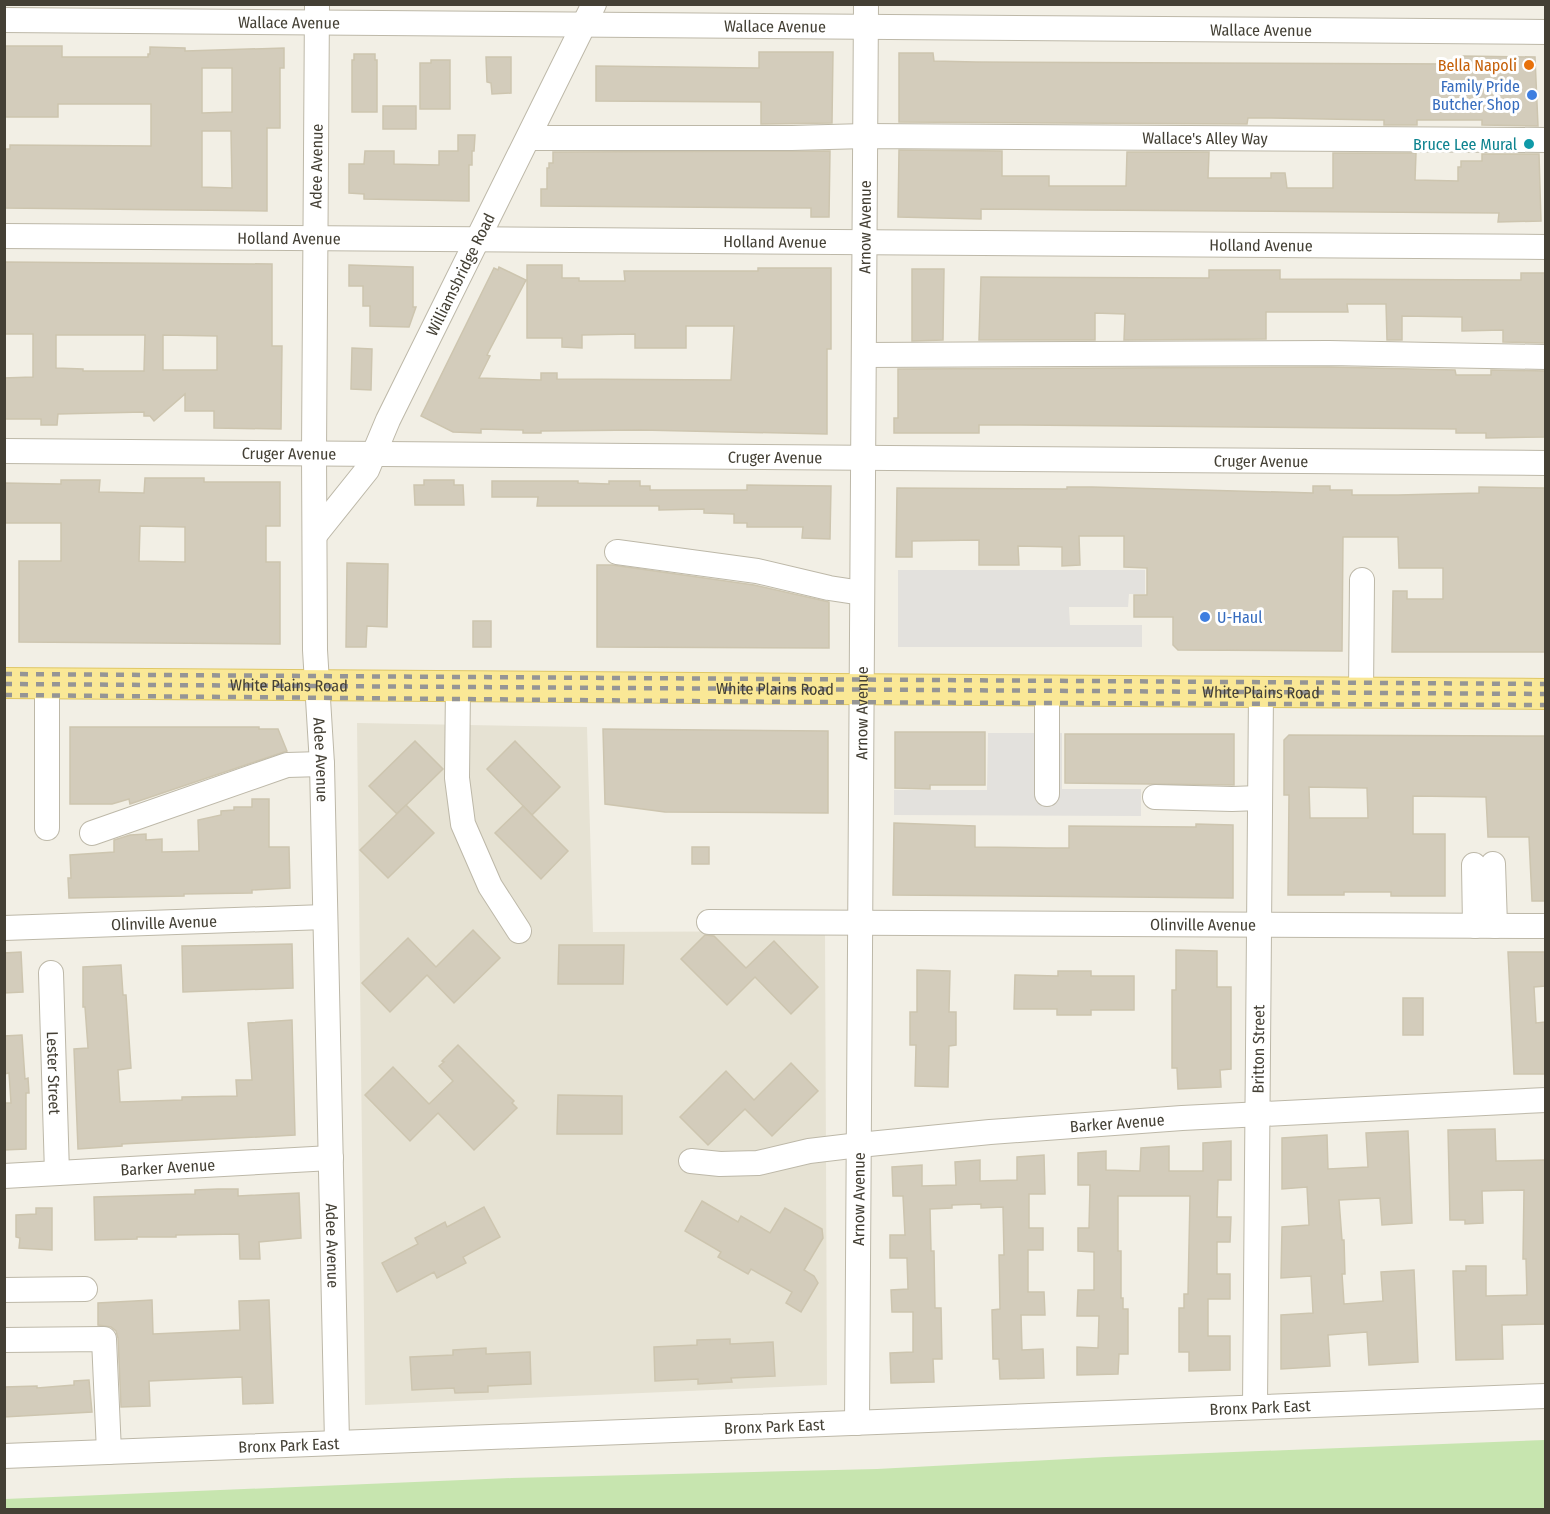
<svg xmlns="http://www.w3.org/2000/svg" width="1550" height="1514" font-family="'Fira Sans Condensed',sans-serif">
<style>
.residential{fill:#e6e2d3}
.green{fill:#c7e5af}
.parking{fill:#e3e1dd}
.building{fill:#d3ccbb;stroke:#cdc5af;stroke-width:1.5;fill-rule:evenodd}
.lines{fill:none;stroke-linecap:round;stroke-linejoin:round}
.minor-casing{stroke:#bdb8a8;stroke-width:26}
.major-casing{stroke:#dfc766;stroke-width:32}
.minor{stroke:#fff;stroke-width:24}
.major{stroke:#fae896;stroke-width:30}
.rail{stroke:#959595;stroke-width:4.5;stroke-dasharray:8 8;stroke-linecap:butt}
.food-dot{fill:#e8710a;stroke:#fff;stroke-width:2}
.shop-dot{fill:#3f7fe0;stroke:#fff;stroke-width:2}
.culture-dot{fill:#0f9aa8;stroke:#fff;stroke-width:2}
.labels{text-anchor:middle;stroke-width:6;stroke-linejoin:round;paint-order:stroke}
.street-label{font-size:16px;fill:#444035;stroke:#fff}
.food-label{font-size:16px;fill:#c56008;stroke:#fff;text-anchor:end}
.shop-label{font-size:16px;fill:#366cbe;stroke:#fff;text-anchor:end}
.culture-label{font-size:16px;fill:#0d838f;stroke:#fff;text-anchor:end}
</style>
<rect width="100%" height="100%" fill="#f2efe5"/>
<path class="residential" d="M 357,723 L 587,727 L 593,932 L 825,931 L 827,1385 L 365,1405 Z"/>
<path class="green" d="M 1545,1440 L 1545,1510 L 4,1509 L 5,1499 L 512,1478 L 877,1469 L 1106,1457 Z"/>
<g class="parking">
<path d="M 898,570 L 1145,570 L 1145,594 L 1129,594 L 1128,607 L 1069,607 L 1070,625 L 1142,625 L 1142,647 L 898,647 Z"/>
<path d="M 988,733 L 1062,733 L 1062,789 L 1141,789 L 1141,816 L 894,815 L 894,790 L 987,790 Z"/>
</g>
<g class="building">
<path d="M 4,46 L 62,46 L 62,57 L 148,57 L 148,54 L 150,54 L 150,47 L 185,48 L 185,51 L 284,48 L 284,68 L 280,68 L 280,128 L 267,128 L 267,211 L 4,208 L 4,149 L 10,149 L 10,145 L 151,146 L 151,104 L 58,104 L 58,117 L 4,117 ZM 202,68 L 232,68 L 232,112 L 202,113 ZM 202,131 L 231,131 L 232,188 L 202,187 Z"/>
<path d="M 759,52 L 833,52 L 832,123 L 761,124 L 761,102 L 596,101 L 596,66 L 759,68 Z"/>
<path d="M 899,53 L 933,53 L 934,61 L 976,62 L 1462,64 L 1462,56 L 1535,57 L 1538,126 L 1482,125 L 1482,120 L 1417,120 L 1417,125 L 1384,125 L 1384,120 L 1377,120 L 1272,118 L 1248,118 L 1247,124 L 899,122 Z"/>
<path d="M 354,54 L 375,54 L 375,60 L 377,60 L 377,112 L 352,112 L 352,60 L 354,60 Z"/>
<path d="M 486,57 L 511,57 L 511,93 L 492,94 L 491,83 L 487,82 Z"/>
<path d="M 431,60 L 450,60 L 450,109 L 420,109 L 420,63 L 431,63 Z"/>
<rect x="383" y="106" width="33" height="23"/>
<path d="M 458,135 L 475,135 L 474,151 L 472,151 L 472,165 L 469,165 L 469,201 L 364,199 L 364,194 L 349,193 L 349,164 L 364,164 L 365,151 L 394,151 L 394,164 L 439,165 L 439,151 L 458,151 Z"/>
<path d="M 899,150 L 1002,151 L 1002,176 L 1049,176 L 1049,186 L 1126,186 L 1127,152 L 1209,152 L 1208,178 L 1271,178 L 1271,173 L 1285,173 L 1287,188 L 1333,188 L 1333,153 L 1416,153 L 1415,180 L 1458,181 L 1458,167 L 1461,167 L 1461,161 L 1482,161 L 1482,154 L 1539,154 L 1541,221 L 1498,222 L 1499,213 L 1084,210 L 981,209 L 981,219 L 898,217 Z"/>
<path d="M 830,151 L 829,217 L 811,217 L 811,208 L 541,206 L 541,189 L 547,189 L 547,168 L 549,168 L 549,163 L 553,163 L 553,152 Z"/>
<path d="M 4,262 L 272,264 L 272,346 L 282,346 L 281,429 L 214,428 L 214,411 L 185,411 L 185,394 L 154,421 L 150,416 L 144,416 L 144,412 L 58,414 L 57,425 L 41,425 L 41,419 L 4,419 L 4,378 L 33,377 L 33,334 L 4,334 ZM 56,335 L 145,335 L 144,371 L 83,371 L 83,369 L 56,368 ZM 163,335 L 217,336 L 217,370 L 163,370 Z"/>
<path d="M 349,265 L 413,267 L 413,307 L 416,307 L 409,327 L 370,326 L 370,306 L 363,306 L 363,286 L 349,286 Z"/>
<path d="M 527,265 L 562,265 L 562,278 L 579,278 L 579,281 L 625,281 L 624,271 L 758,271 L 758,268 L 831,268 L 831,349 L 827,349 L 827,434 L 641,430 L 541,431 L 541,433 L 523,433 L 523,430 L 481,429 L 481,433 L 453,432 L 421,416 L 494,268 L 498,270 L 499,267 L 526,280 L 487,355 L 490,356 L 479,378 L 541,380 L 541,373 L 557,373 L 557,379 L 731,380 L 734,326 L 686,326 L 686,348 L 635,348 L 635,334 L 582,335 L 582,348 L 562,347 L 562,338 L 527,338 Z"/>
<path d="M 912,269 L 944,269 L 943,340 L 912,341 Z"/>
<path d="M 1209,270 L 1280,270 L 1280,279 L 1521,280 L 1521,273 L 1545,273 L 1545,343 L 1503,342 L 1503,330 L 1462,331 L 1462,317 L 1402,316 L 1402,340 L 1387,340 L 1386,304 L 1347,304 L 1348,312 L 1266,312 L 1266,339 L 1124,340 L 1125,314 L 1095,313 L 1095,340 L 979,340 L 981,277 L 1209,278 Z"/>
<path d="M 352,348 L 372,349 L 371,390 L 351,389 Z"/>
<path d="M 1329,367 L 1455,370 L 1456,375 L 1491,375 L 1491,370 L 1545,371 L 1545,437 L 1486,438 L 1486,433 L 1456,433 L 1456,429 L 1020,425 L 979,425 L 979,433 L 894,433 L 894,418 L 898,418 L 898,369 Z"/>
<path d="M 145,478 L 204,478 L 204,482 L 280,482 L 280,526 L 266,526 L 266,562 L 280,562 L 280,644 L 19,642 L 19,561 L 61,561 L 61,523 L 4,523 L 4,483 L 61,484 L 61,480 L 100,480 L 99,492 L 144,493 ZM 140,526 L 185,527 L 185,562 L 139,561 Z"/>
<path d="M 424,480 L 454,480 L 454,485 L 463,485 L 464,505 L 415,505 L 414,485 L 424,485 Z"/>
<path d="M 492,481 L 578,481 L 578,483 L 609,484 L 609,481 L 640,481 L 640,486 L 650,486 L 650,490 L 747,490 L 747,485 L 831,486 L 830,539 L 802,538 L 803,527 L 747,527 L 747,523 L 734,523 L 734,514 L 704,513 L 704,509 L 659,510 L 659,506 L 537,506 L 538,497 L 492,497 Z"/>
<path d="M 1313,486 L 1330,486 L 1330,490 L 1352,490 L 1352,495 L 1398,495 L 1479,493 L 1479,487 L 1545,488 L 1545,652 L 1392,652 L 1393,591 L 1407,591 L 1407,599 L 1443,599 L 1443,568 L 1399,568 L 1398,537 L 1343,537 L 1342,651 L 1178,650 L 1173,645 L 1173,617 L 1134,617 L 1134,595 L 1147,595 L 1147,568 L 1124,567 L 1124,536 L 1079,536 L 1080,565 L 1062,566 L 1062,547 L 1018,546 L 1019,565 L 979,565 L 979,540 L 912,541 L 912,557 L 896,557 L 897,488 L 1067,489 L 1067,487 L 1092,487 L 1313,493 Z"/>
<path d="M 347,563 L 388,564 L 387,627 L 367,626 L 366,647 L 346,647 Z"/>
<path d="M 597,565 L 612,565 L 754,585 L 829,602 L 829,648 L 597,647 Z"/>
<rect x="473" y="621" width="18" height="26"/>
<path d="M 70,727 L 259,727 L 259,729 L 278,729 L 287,751 L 130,804 L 129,799 L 112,804 L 70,804 Z"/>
<path d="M 603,729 L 828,731 L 828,813 L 665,812 L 605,804 Z"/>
<path d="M 895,732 L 985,732 L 985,785 L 930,785 L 930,789 L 895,788 Z"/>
<path d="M 1065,734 L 1234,734 L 1234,785 L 1065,783 Z"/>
<path d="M 1289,735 L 1545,736 L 1545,901 L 1532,901 L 1529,837 L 1488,837 L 1486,797 L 1413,796 L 1413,834 L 1445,834 L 1445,896 L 1391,896 L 1391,892 L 1344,892 L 1344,895 L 1288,895 L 1289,795 L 1284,795 L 1284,740 ZM 1309,787 L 1367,788 L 1368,818 L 1310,818 Z"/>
<path d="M 415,741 L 443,769 L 397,814 L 369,786 Z"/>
<path d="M 515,741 L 560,787 L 532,815 L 487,769 Z"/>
<path d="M 252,799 L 269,799 L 269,847 L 289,847 L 290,888 L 252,890 L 252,893 L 184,894 L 184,896 L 69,898 L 68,878 L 71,878 L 70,855 L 114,852 L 114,840 L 130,835 L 146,834 L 146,840 L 162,839 L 162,852 L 199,851 L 198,820 L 221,815 L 221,811 L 234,810 L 234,807 L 252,807 Z"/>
<path d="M 406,805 L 434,833 L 388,878 L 360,850 Z"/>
<path d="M 523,806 L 568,851 L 541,879 L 495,833 Z"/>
<path d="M 894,823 L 975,826 L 975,847 L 1047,848 L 1069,848 L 1069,826 L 1196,827 L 1196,824 L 1233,825 L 1233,898 L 893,895 Z"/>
<rect x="692" y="847" width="17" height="17"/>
<path d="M 473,930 L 500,958 L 454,1003 L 427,975 L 390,1012 L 362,983 L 408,938 L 436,967 Z"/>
<path d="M 705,935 L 714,936 L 746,968 L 774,941 L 818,987 L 791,1014 L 755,977 L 727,1005 L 681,959 Z"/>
<path d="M 292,944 L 293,988 L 183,992 L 182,946 Z"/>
<path d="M 559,945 L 624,945 L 623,984 L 558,984 Z"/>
<path d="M 1176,950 L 1217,951 L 1217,987 L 1231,987 L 1231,1069 L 1220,1070 L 1221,1087 L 1178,1089 L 1177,1068 L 1172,1068 L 1172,990 L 1176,990 Z"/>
<path d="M 21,952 L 23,992 L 4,993 L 4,953 Z"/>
<path d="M 1508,952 L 1545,952 L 1545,986 L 1534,987 L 1536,1023 L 1545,1022 L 1545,1074 L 1514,1074 Z"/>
<path d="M 121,965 L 123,995 L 126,995 L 131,1068 L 118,1070 L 120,1102 L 182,1100 L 182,1097 L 237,1096 L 236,1080 L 252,1080 L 248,1023 L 292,1020 L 295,1135 L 122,1144 L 122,1146 L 78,1149 L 74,1049 L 88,1048 L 85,1007 L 83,1007 L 83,967 Z"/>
<path d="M 917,970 L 950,971 L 949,1012 L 956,1012 L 956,1045 L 949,1046 L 948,1087 L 915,1086 L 916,1045 L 910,1045 L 910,1012 L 917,1012 Z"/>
<path d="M 1058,971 L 1091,971 L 1091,976 L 1134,976 L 1134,1010 L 1091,1010 L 1091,1015 L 1057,1015 L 1057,1009 L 1014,1009 L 1015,975 L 1058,976 Z"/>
<rect x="1403" y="998" width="20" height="37"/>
<path d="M 22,1035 L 25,1079 L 28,1078 L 29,1093 L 26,1093 L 26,1149 L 4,1150 L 4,1103 L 11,1103 L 9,1073 L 4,1074 L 4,1036 Z"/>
<path d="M 458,1045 L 514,1101 L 512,1103 L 517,1108 L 474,1150 L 438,1113 L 410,1141 L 365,1095 L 393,1067 L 429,1104 L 453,1081 L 439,1066 L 444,1062 L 442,1061 Z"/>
<path d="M 791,1063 L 818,1091 L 772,1136 L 745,1109 L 708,1145 L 680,1117 L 726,1071 L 754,1100 Z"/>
<path d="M 558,1095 L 622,1096 L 622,1134 L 557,1134 Z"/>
<path d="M 1495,1129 L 1496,1161 L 1545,1160 L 1545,1324 L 1502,1325 L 1503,1359 L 1456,1360 L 1453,1271 L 1466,1271 L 1466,1266 L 1486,1266 L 1486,1296 L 1527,1295 L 1526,1259 L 1523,1259 L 1524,1190 L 1482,1191 L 1483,1223 L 1465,1224 L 1465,1220 L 1450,1220 L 1448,1130 Z"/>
<path d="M 1408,1131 L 1412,1223 L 1382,1225 L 1380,1198 L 1339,1200 L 1342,1240 L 1344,1240 L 1345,1274 L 1342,1274 L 1344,1304 L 1383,1301 L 1381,1272 L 1414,1270 L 1418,1362 L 1369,1365 L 1367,1332 L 1328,1335 L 1330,1366 L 1281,1369 L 1281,1315 L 1313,1313 L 1311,1276 L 1281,1278 L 1282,1227 L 1309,1225 L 1307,1187 L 1282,1189 L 1282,1138 L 1327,1135 L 1328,1169 L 1368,1167 L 1366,1133 Z"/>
<path d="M 1231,1141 L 1231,1180 L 1218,1180 L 1217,1217 L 1231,1217 L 1230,1242 L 1217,1242 L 1217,1274 L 1230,1274 L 1230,1299 L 1208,1299 L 1208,1336 L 1230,1336 L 1230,1370 L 1189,1371 L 1189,1352 L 1179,1352 L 1179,1308 L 1184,1308 L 1184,1294 L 1188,1294 L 1190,1196 L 1118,1196 L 1118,1251 L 1121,1251 L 1121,1298 L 1123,1298 L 1123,1309 L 1128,1309 L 1128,1354 L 1119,1354 L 1118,1374 L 1077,1375 L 1077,1347 L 1098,1348 L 1099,1316 L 1077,1316 L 1078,1290 L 1094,1290 L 1094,1252 L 1078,1251 L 1078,1228 L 1089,1228 L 1090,1185 L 1078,1185 L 1078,1153 L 1106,1151 L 1106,1170 L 1140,1171 L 1141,1148 L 1169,1146 L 1169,1171 L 1203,1171 L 1203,1143 Z"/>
<path d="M 1044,1155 L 1045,1194 L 1029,1194 L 1029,1228 L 1043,1228 L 1043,1250 L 1028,1250 L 1028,1292 L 1044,1292 L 1045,1315 L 1021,1315 L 1022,1350 L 1043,1349 L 1044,1378 L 1000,1379 L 999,1359 L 993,1359 L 992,1310 L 1000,1309 L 999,1255 L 1004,1255 L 1003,1207 L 981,1208 L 981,1204 L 952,1205 L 952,1208 L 930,1209 L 931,1251 L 934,1251 L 935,1308 L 941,1308 L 942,1359 L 933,1359 L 934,1382 L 891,1383 L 890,1353 L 913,1352 L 913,1312 L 892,1312 L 891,1290 L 908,1289 L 907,1258 L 890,1258 L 890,1235 L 905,1235 L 903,1196 L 893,1196 L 892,1167 L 922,1165 L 922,1186 L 956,1185 L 955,1162 L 980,1160 L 980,1181 L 1017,1180 L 1017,1157 Z"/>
<path d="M 218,1189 L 238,1189 L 238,1196 L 299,1193 L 301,1238 L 259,1242 L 260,1259 L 240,1259 L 239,1234 L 176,1235 L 176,1237 L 137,1237 L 137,1239 L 95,1240 L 94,1197 L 195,1194 L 195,1190 Z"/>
<path d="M 702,1201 L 738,1222 L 741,1216 L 770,1233 L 785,1208 L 822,1229 L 823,1238 L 804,1270 L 814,1276 L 818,1283 L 801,1312 L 786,1303 L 792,1292 L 751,1269 L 748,1274 L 718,1257 L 721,1252 L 685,1231 Z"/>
<path d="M 484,1207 L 500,1237 L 463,1257 L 466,1263 L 437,1278 L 434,1272 L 397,1292 L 382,1263 L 418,1244 L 415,1238 L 445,1222 L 447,1227 Z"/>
<path d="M 36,1208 L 52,1208 L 52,1250 L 19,1248 L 20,1238 L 16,1237 L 16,1215 L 36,1214 Z"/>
<path d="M 152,1300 L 153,1334 L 240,1330 L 239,1301 L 269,1300 L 273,1403 L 243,1404 L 242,1377 L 149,1381 L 150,1406 L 121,1407 L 118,1338 L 116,1331 L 111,1327 L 98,1325 L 98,1303 Z"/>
<path d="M 730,1339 L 730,1344 L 773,1342 L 775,1376 L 731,1378 L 732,1382 L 698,1384 L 698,1379 L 655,1381 L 654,1347 L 697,1345 L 697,1340 Z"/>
<path d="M 486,1348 L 486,1354 L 530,1352 L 531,1384 L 488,1386 L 488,1392 L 455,1393 L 454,1388 L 412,1390 L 410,1357 L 453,1355 L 453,1350 Z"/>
<path d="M 89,1380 L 92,1412 L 4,1417 L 4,1387 L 37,1386 L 37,1388 L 74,1385 L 74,1381 Z"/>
</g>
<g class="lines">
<g class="minor-casing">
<g id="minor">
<path id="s1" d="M 317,4 L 314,454 L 315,650 L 322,764 L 337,1442"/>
<path id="s2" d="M 4,20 L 1546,32"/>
<path id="s3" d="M 529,138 L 792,138 L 865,136 L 1546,140"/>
<path id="s4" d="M 4,236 L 1546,247"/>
<path d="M 864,355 L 1329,353 L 1546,357"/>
<path id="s5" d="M 4,451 L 1546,463"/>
<path id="s6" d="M 315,535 L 367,470 L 388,420 L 594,4"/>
<path d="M 617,552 L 757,571 L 829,588 L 862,593"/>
<path d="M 47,683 L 47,828"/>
<path d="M 458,686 L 457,778 L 463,824 L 490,886 L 519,931"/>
<path d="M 1361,693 L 1362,580"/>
<path d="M 1047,794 L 1047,690"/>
<path d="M 1155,797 L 1232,799 L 1260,798"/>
<path d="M 92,833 L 287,765 L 322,764"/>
<path d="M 1493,864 L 1495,926"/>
<path d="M 1474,865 L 1475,926"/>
<path id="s7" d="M 709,922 L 1546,926"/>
<path id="s8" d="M 4,928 L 325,917"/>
<path id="s9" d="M 51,973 L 57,1173"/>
<path id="s10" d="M 691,1161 L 720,1164 L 758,1163 L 809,1151 L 859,1145 L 990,1132 L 1182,1118 L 1546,1100"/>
<path id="s11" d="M 4,1176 L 331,1158"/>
<path d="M 4,1290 L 85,1289"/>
<path d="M 4,1340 L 104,1339 L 109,1452"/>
<path id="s12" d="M 1255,1406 L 1261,692"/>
<path id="s13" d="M 857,1423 L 866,4"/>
<path id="s14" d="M 4,1456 L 1546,1396"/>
</g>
</g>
<g class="major-casing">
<g id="major">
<path id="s15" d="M 4,683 L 1546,694"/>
</g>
</g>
<use href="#minor" class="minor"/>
<use href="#major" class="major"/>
<g class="rail">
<path d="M 4,674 L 1546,684"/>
<path d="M 4,684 L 1546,694"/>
<path d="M 4,695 L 799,702 L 1546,705"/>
</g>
</g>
<circle class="food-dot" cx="1529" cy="65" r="6"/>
<g class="shop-dot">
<circle cx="1532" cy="95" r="6"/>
<circle cx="1205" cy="617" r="6"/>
</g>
<circle class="culture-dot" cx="1529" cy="144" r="6"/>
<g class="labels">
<g class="street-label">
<text dy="6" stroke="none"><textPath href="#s2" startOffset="285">Wallace Avenue</textPath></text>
<text dy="6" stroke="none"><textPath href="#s2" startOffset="771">Wallace Avenue</textPath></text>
<text dy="6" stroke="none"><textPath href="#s2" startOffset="1257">Wallace Avenue</textPath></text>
<text dy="6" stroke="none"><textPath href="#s3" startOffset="676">Wallace's Alley Way</textPath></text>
<text transform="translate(316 166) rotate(-89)" y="6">Adee Avenue</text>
<text dy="6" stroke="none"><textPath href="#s13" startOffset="1196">Arnow Avenue</textPath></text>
<text dy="6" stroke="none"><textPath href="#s4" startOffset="285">Holland Avenue</textPath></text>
<text dy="6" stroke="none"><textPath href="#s4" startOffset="771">Holland Avenue</textPath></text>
<text dy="6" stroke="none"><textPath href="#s4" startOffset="1257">Holland Avenue</textPath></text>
<text dy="6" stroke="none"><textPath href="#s6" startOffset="300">Williamsbridge Road</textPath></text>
<text dy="6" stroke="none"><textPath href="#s5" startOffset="285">Cruger Avenue</textPath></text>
<text dy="6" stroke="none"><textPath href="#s5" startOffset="771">Cruger Avenue</textPath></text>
<text dy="6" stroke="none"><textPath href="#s5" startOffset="1257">Cruger Avenue</textPath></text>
<text dy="6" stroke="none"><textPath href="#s15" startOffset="285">White Plains Road</textPath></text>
<text dy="6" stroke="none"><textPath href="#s15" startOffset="771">White Plains Road</textPath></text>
<text dy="6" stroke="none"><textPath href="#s15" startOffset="1257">White Plains Road</textPath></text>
<text dy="6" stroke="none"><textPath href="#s13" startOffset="710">Arnow Avenue</textPath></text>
<text dy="6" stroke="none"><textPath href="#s1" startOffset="756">Adee Avenue</textPath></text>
<text dy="6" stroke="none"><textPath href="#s8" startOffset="160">Olinville Avenue</textPath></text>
<text dy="6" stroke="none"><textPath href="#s7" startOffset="494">Olinville Avenue</textPath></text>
<text dy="6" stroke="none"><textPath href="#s12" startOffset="357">Britton Street</textPath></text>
<text dy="6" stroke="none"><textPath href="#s9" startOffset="100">Lester Street</textPath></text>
<text dy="6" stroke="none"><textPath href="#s10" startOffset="429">Barker Avenue</textPath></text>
<text dy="6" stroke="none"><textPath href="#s11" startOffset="164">Barker Avenue</textPath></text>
<text dy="6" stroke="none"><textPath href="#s13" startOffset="224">Arnow Avenue</textPath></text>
<text dy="6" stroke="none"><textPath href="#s1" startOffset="1242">Adee Avenue</textPath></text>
<text dy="6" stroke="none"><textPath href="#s14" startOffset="1257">Bronx Park East</textPath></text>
<text dy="6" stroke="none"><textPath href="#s14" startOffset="771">Bronx Park East</textPath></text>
<text dy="6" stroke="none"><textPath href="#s14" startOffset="285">Bronx Park East</textPath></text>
</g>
<g class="food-label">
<text x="1517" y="71">Bella Napoli</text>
</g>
<g class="shop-label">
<text x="1520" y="92">Family Pride<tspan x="1520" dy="18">Butcher Shop</tspan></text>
<text x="1217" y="623" text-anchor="start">U-Haul</text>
</g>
<g class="culture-label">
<text x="1517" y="150">Bruce Lee Mural</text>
</g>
</g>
<rect width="1550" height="1514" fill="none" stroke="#444035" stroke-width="12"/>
</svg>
